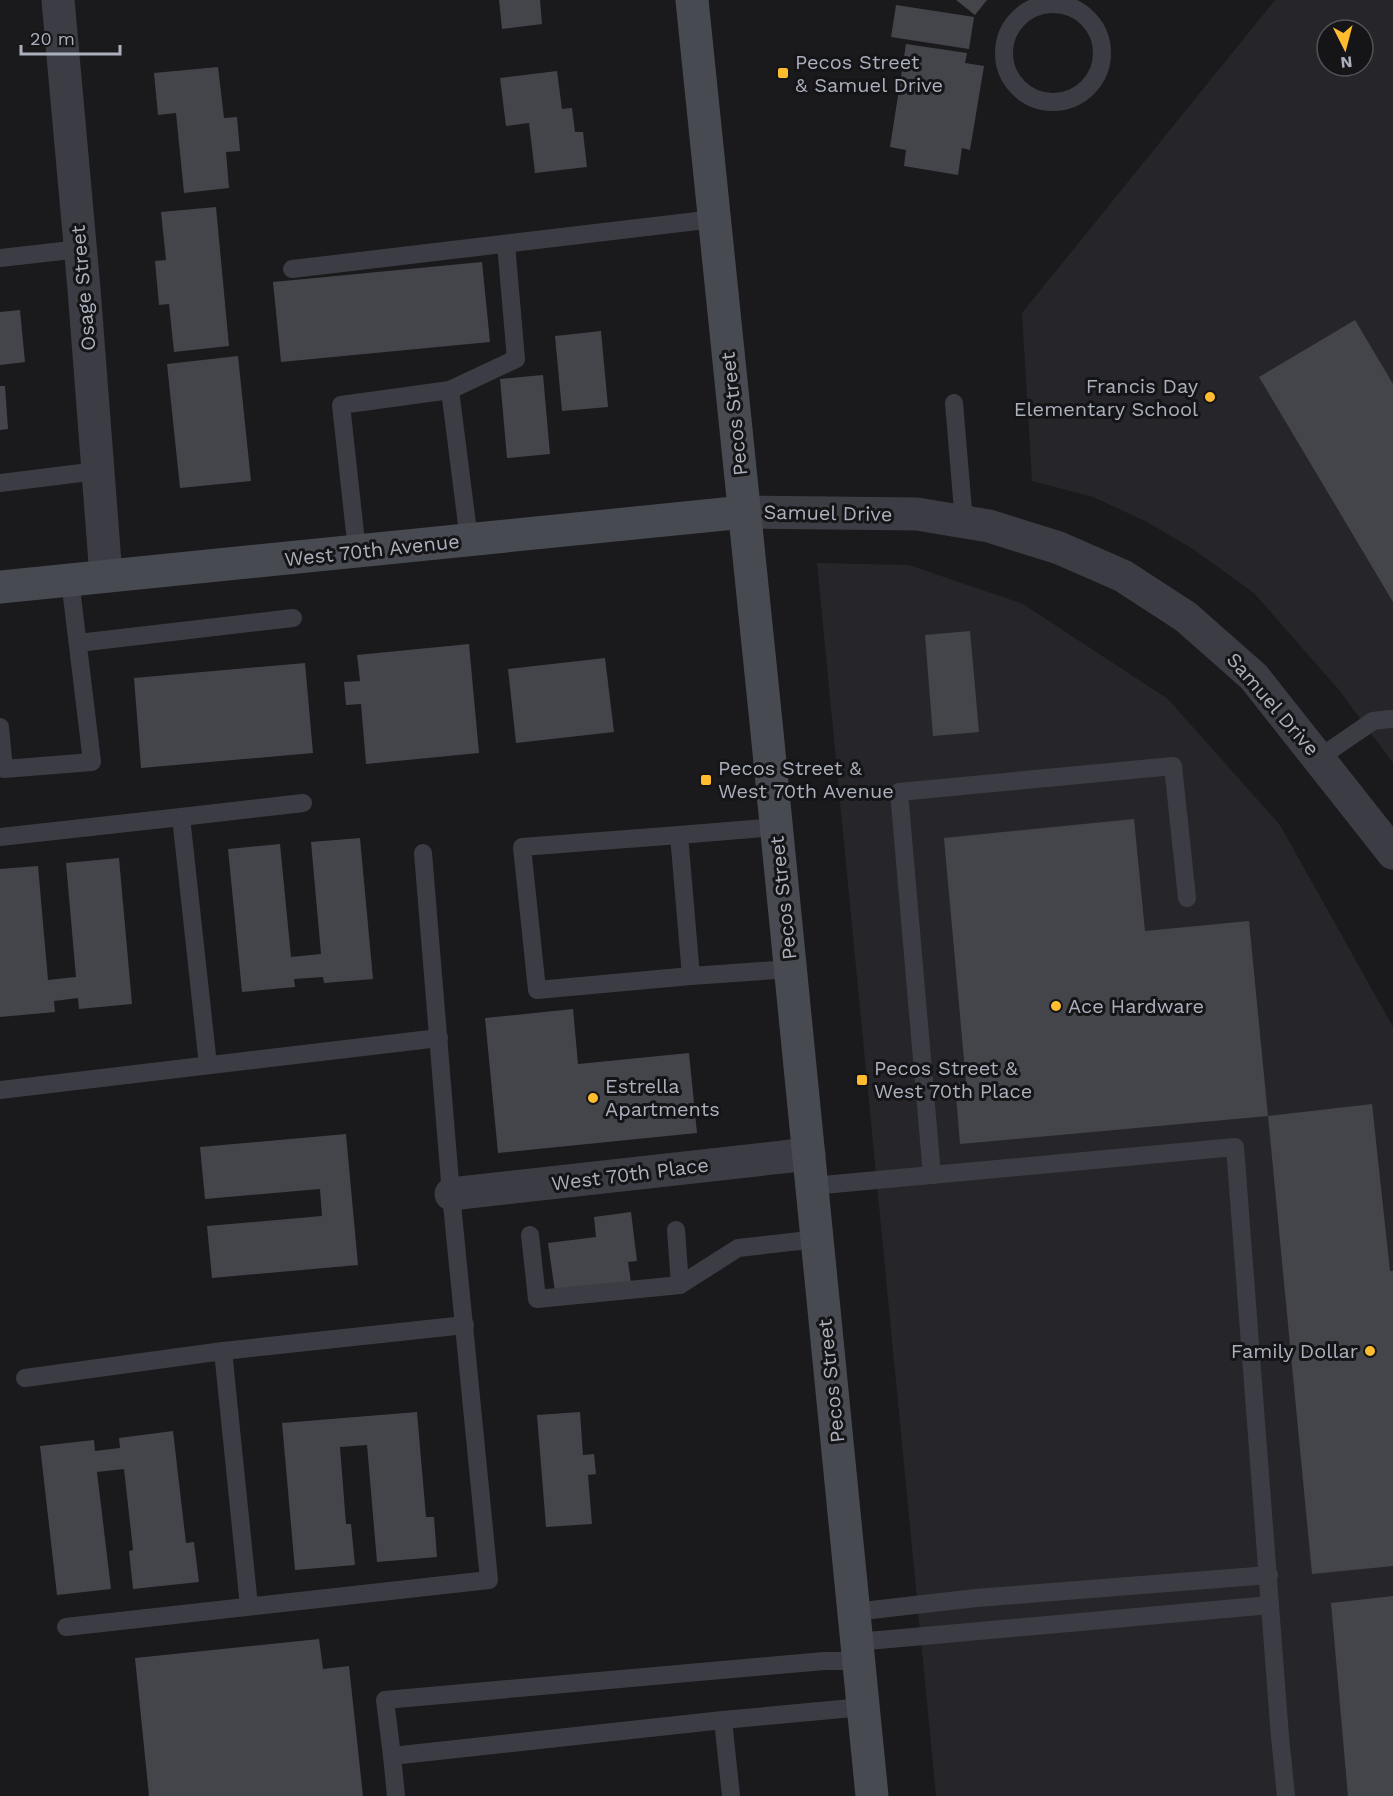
<svg xmlns="http://www.w3.org/2000/svg" width="1393" height="1796" font-family="'Work Sans',sans-serif">
<style>
.built{fill:#26262a;fill-rule:evenodd}
.building{fill:#44454a}
.lines{fill:none;stroke-linecap:round;stroke-linejoin:round}
.service{stroke:#3c3d44;stroke-width:18}
.minor{stroke:#3c3d44;stroke-width:33}
.tertiary{stroke:#3c3d44;stroke-width:33}
.secondary{stroke:#484a52;stroke-width:33}
.poi-dot{fill:#ffbc2f;stroke:#151518;stroke-width:2}
.labels{text-anchor:middle;stroke-width:6;stroke-linejoin:round;paint-order:stroke}
.poi-label{font-size:20px;fill:#abb0bd;stroke:#151518;text-anchor:start}
.street-label{font-size:20px;fill:#abb0bd;stroke:#151518}
</style>
<rect width="100%" height="100%" fill="#1a1a1c"/>
<g class="built">
<path d="M 1275,0 L 1393,0 L 1393,763 L 1339,690 L 1254,593 L 1193,549 L 1147,522 L 1093,497 L 1032,481 L 1022,313 ZM 1327,30 L 1363,30 L 1363,66 L 1327,66 Z"/>
<path d="M 817,563 L 909,565 L 1023,604 L 1168,699 L 1280,825 L 1393,1027 L 1393,1796 L 936,1796 Z"/>
</g>
<g class="building">
<path d="M 499,0 L 540,0 L 542,24 L 502,29 Z"/>
<path d="M 956,0 L 987,0 L 975,15 Z"/>
<path d="M 896,5 L 974,17 L 969,49 L 891,37 Z"/>
<path d="M 906,44 L 967,53 L 965,63 L 984,66 L 970,150 L 962,148 L 958,175 L 904,166 L 906,150 L 890,147 Z"/>
<path d="M 218,67 L 224,118 L 237,117 L 240,151 L 226,152 L 229,188 L 184,193 L 176,113 L 158,115 L 154,73 Z"/>
<path d="M 557,71 L 562,109 L 572,108 L 575,132 L 583,132 L 587,167 L 535,173 L 529,123 L 506,126 L 500,78 Z"/>
<path d="M 216,207 L 229,346 L 174,352 L 169,304 L 159,305 L 155,261 L 166,260 L 161,212 Z"/>
<path d="M 482,262 L 490,342 L 281,362 L 273,282 Z"/>
<path d="M 20,310 L 25,362 L 0,365 L 0,312 Z"/>
<path d="M 1355,320 L 1393,384 L 1393,602 L 1259,377 Z"/>
<path d="M 601,331 L 608,407 L 562,411 L 555,336 Z"/>
<path d="M 238,356 L 251,481 L 180,488 L 167,364 Z"/>
<path d="M 543,375 L 550,454 L 507,458 L 500,379 Z"/>
<path d="M 0,386 L 5,386 L 8,429 L 0,430 Z"/>
<path d="M 970,631 L 979,732 L 933,736 L 925,635 Z"/>
<path d="M 469,644 L 479,753 L 366,764 L 361,704 L 346,705 L 344,682 L 360,681 L 357,655 Z"/>
<path d="M 605,658 L 614,732 L 516,743 L 508,669 Z"/>
<path d="M 305,663 L 313,753 L 141,768 L 134,678 Z"/>
<path d="M 1134,819 L 1145,931 L 1249,921 L 1268,1116 L 960,1144 L 955,1083 L 966,1082 L 944,838 Z"/>
<path d="M 360,838 L 373,979 L 324,983 L 323,977 L 294,979 L 295,987 L 242,992 L 228,849 L 280,844 L 291,957 L 321,954 L 311,842 Z"/>
<path d="M 119,858 L 132,1004 L 79,1009 L 78,998 L 54,1001 L 55,1012 L 0,1017 L 0,869 L 38,866 L 48,980 L 76,977 L 66,863 Z"/>
<path d="M 573,1009 L 578,1064 L 689,1053 L 697,1133 L 498,1153 L 485,1018 Z"/>
<path d="M 1372,1104 L 1390,1271 L 1393,1271 L 1393,1566 L 1312,1574 L 1268,1116 Z"/>
<path d="M 346,1134 L 358,1265 L 212,1278 L 207,1226 L 322,1216 L 320,1189 L 205,1199 L 200,1147 Z"/>
<path d="M 631,1212 L 637,1261 L 628,1262 L 631,1282 L 555,1292 L 548,1243 L 596,1237 L 594,1217 Z"/>
<path d="M 417,1412 L 426,1517 L 434,1517 L 437,1557 L 377,1562 L 367,1445 L 340,1447 L 346,1524 L 351,1524 L 355,1565 L 295,1570 L 282,1423 Z"/>
<path d="M 580,1412 L 583,1455 L 594,1454 L 596,1474 L 588,1475 L 592,1524 L 546,1527 L 537,1415 Z"/>
<path d="M 173,1431 L 186,1543 L 194,1542 L 199,1582 L 133,1589 L 129,1551 L 133,1550 L 124,1469 L 97,1472 L 111,1589 L 57,1595 L 40,1446 L 94,1440 L 95,1451 L 120,1448 L 119,1438 Z"/>
<path d="M 1393,1596 L 1393,1796 L 1348,1796 L 1331,1603 Z"/>
<path d="M 319,1639 L 323,1669 L 349,1666 L 363,1796 L 149,1796 L 135,1658 Z"/>
</g>
<g class="lines">
<g class="service">
<circle cx="1053" cy="53" r="49"/>
<path d="M 0,258 L 80,249"/>
<path d="M 292,269 L 714,219"/>
<path d="M 450,390 L 516,359 L 506,244"/>
<path d="M 954,403 L 964,522"/>
<path d="M 0,483 L 97,471"/>
<path d="M 357,551 L 341,405 L 450,390 L 469,540"/>
<path d="M 78,643 L 293,618"/>
<path d="M 0,727 L 4,769 L 92,762 L 70,580"/>
<path d="M 1319,758 L 1373,721 L 1390,719"/>
<path d="M 181,817 L 303,803"/>
<path d="M 776,827 L 679,835 L 691,976 L 791,969"/>
<path d="M 679,835 L 522,847 L 537,990 L 691,976"/>
<path d="M 0,837 L 181,817 L 208,1065"/>
<path d="M 0,1090 L 439,1038"/>
<path d="M 932,1175 L 899,792 L 1173,766 L 1187,898"/>
<path d="M 812,1186 L 1235,1147 L 1280,1737 L 1286,1796"/>
<path d="M 676,1230 L 680,1285"/>
<path d="M 530,1235 L 537,1299 L 680,1285 L 738,1248 L 818,1239"/>
<path d="M 223,1351 L 465,1325"/>
<path d="M 25,1378 L 223,1351 L 249,1606"/>
<path d="M 854,1612 L 976,1598 L 1269,1575"/>
<path d="M 66,1627 L 489,1580 L 451,1194 L 423,853"/>
<path d="M 857,1642 L 1270,1605"/>
<path d="M 723,1720 L 731,1796"/>
<path d="M 392,1756 L 385,1700 L 824,1661 L 858,1661"/>
<path d="M 396,1796 L 392,1756 L 723,1720 L 863,1707"/>
</g>
<g class="minor">
<path d="M 58,0 L 84,289 L 106,576"/>
<path d="M 451,1194 L 809,1154"/>
</g>
<path class="tertiary" d="M 744,512 L 917,514 L 989,526 L 1059,548 L 1123,576 L 1186,617 L 1254,677 L 1393,853"/>
<g class="secondary">
<path d="M 692,0 L 767,732 L 872,1796"/>
<path d="M 0,587 L 744,512"/>
</g>
</g>
<g class="poi-dot">
<rect x="777" y="67" width="12" height="12" rx="3"/>
<circle cx="1210" cy="397" r="6"/>
<rect x="700" y="774" width="12" height="12" rx="3"/>
<circle cx="1056" cy="1006" r="6"/>
<rect x="856" y="1074" width="12" height="12" rx="3"/>
<circle cx="593" cy="1098" r="6"/>
<circle cx="1370" cy="1351" r="6"/>
</g>
<g class="labels">
<g class="poi-label">
<text x="795" y="69">Pecos Street<tspan x="795" dy="23">&amp; Samuel Drive</tspan></text>
<text x="1198" y="393" text-anchor="end">Francis Day<tspan x="1198" dy="23">Elementary School</tspan></text>
<text x="718" y="775">Pecos Street &amp;<tspan x="718" dy="23">West 70th Avenue</tspan></text>
<text x="1068" y="1013">Ace Hardware</text>
<text x="874" y="1075">Pecos Street &amp;<tspan x="874" dy="23">West 70th Place</tspan></text>
<text x="605" y="1093">Estrella<tspan x="605" dy="23">Apartments</tspan></text>
<text x="1358" y="1358" text-anchor="end">Family Dollar</text>
</g>
<g class="street-label">
<text transform="translate(83 288) rotate(-95)" y="7">Osage Street</text>
<text transform="translate(734 414) rotate(-96)" y="7">Pecos Street</text>
<text transform="translate(828 513) rotate(1)" y="7">Samuel Drive</text>
<text transform="translate(372 550) rotate(-6)" y="7">West 70th Avenue</text>
<text transform="translate(1273 704) rotate(49)" y="7">Samuel Drive</text>
<text transform="translate(783 898) rotate(-96)" y="7">Pecos Street</text>
<text transform="translate(630 1174) rotate(-7)" y="7">West 70th Place</text>
<text transform="translate(831 1381) rotate(-96)" y="7">Pecos Street</text>
</g>
</g>
<g transform="translate(1345 48) rotate(174)"><circle r="28" fill="#151518" stroke="#51535a" stroke-width="1.5"/>
<path d="M0-4.5L10 22L0 15L-10 22Z" fill="#ffbc2f"/>
<text y="-9" font-size="16" font-weight="bold" text-anchor="middle" fill="#abb0bd">N</text>
</g>
<path d="M21 45v9h99v-9" fill="none" stroke="#abb0bd" stroke-width="3"/>
<text x="30" y="45" font-size="18" fill="#abb0bd" stroke="#151518" stroke-width="4.5" paint-order="stroke">20 m</text>
</svg>
